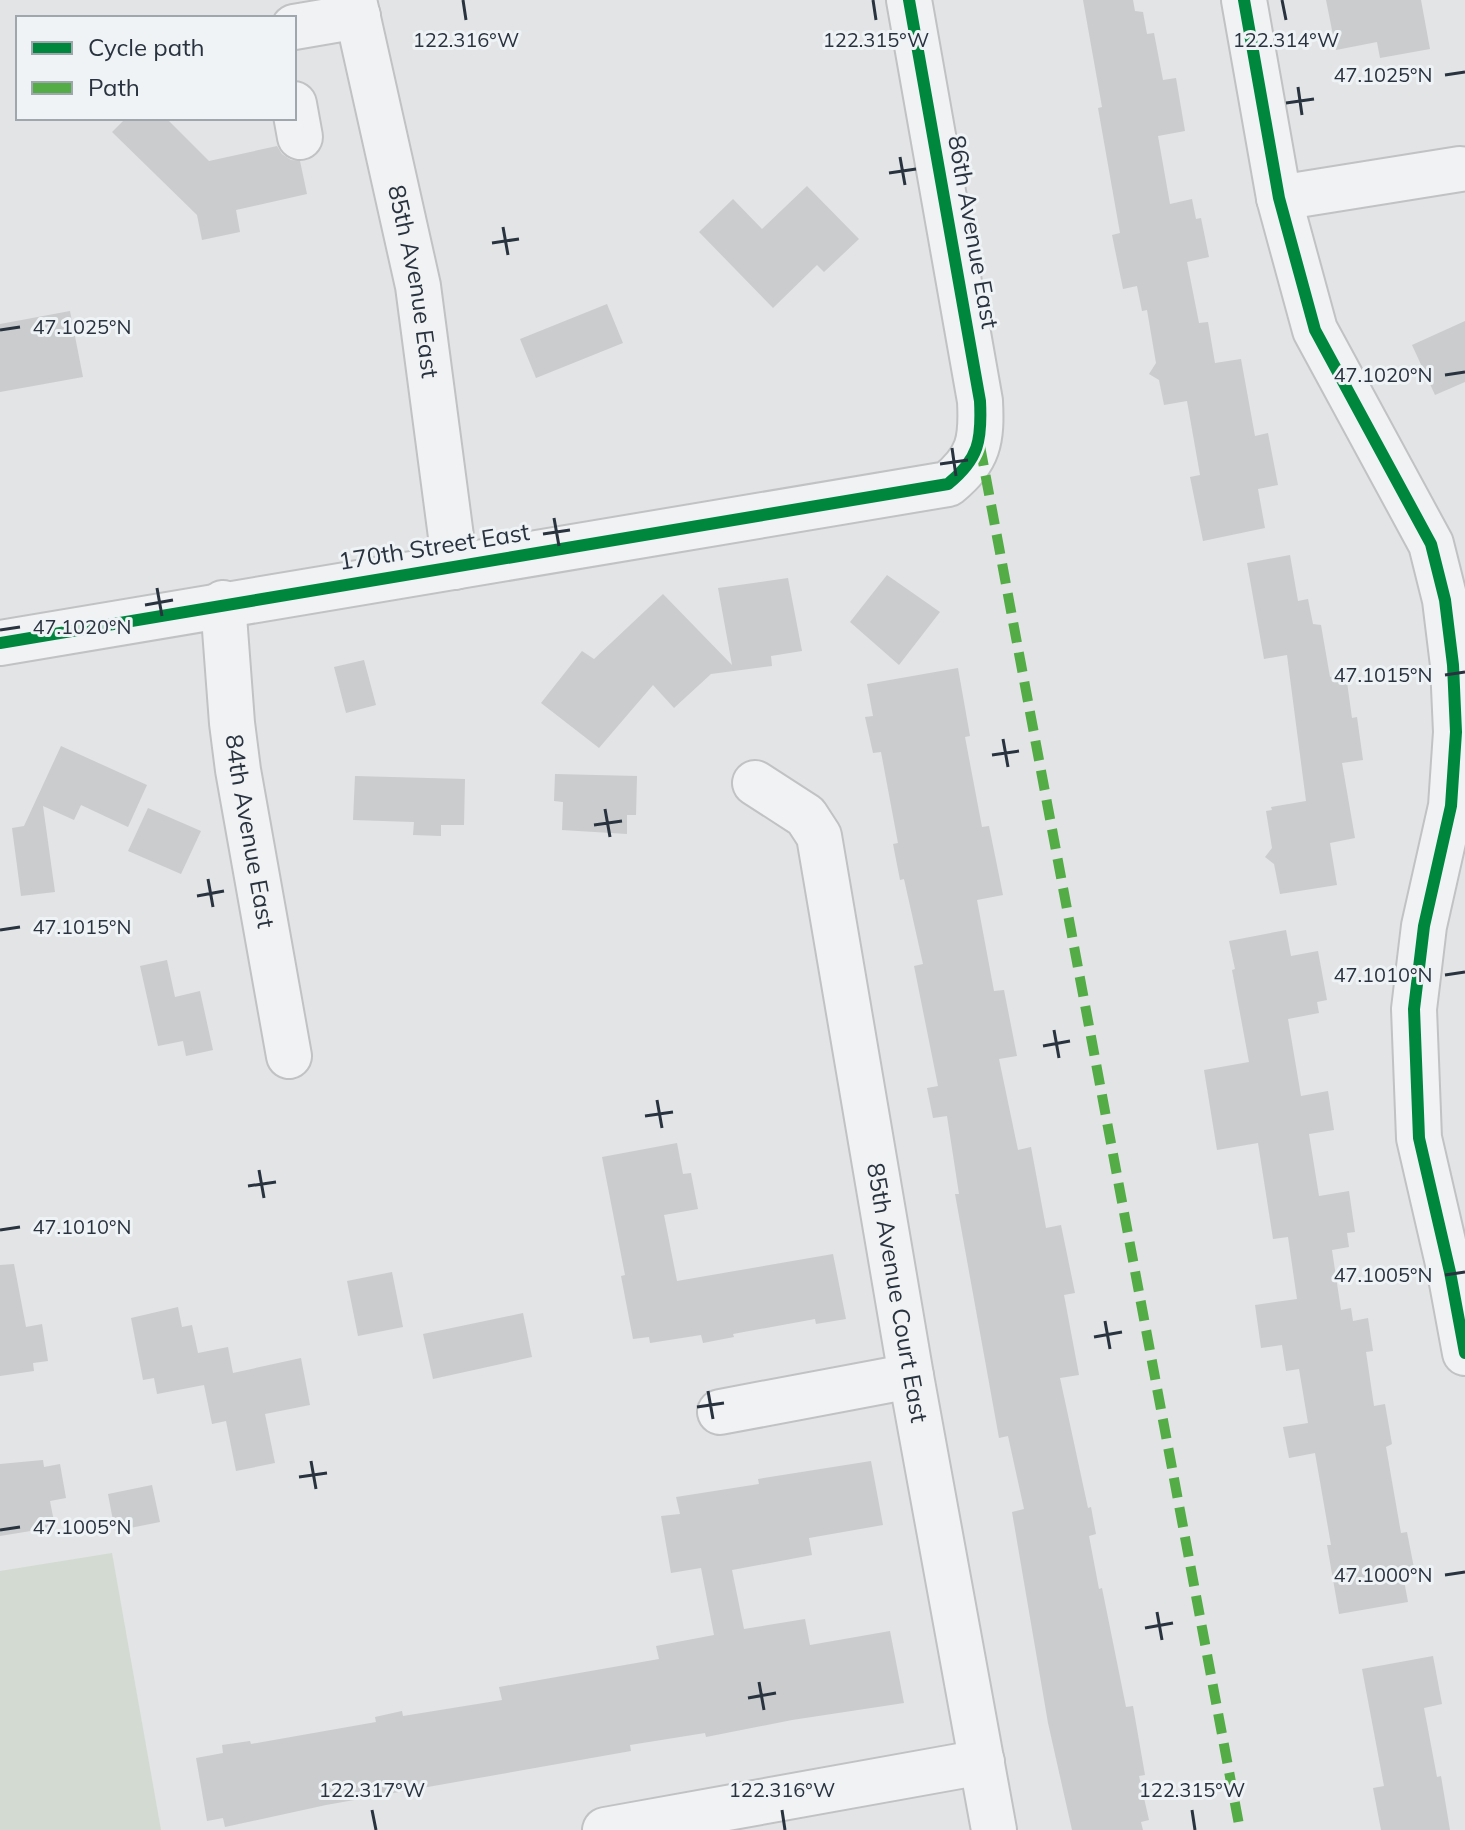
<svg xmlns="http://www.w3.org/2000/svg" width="1465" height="1830" font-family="Mulish,sans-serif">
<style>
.green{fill:#d3dad2}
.building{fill:#caccce}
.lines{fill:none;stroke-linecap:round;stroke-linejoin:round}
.minor-casing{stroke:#c0c2c4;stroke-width:48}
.minor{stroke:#f1f2f3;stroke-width:44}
.quiet{stroke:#53ac46;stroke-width:10;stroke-dasharray:20 10;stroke-linecap:butt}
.cycleway-casing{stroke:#eff3f6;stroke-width:17}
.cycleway{stroke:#00873e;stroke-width:12}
.ticks{fill:none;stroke:#29333f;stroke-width:3}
.labels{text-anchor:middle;stroke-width:6;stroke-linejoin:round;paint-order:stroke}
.street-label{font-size:24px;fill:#29333f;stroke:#eff3f6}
.ticks-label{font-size:20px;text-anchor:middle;fill:#29333f;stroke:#eff3f6;stroke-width:6;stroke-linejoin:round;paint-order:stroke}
</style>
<rect width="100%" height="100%" fill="#e2e4e6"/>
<path class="green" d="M 112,1553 L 161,1830 L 0,1830 L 0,1571 Z"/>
<g class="building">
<path d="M 1083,0 L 1133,0 L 1135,11 L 1143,12 L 1147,34 L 1154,33 L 1163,80 L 1176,78 L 1185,131 L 1158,136 L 1170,204 L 1192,199 L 1196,219 L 1201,218 L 1209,257 L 1187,262 L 1199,323 L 1208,322 L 1215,363 L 1241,359 L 1255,436 L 1268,433 L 1278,485 L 1258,489 L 1265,528 L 1203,541 L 1190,477 L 1200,475 L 1187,401 L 1164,405 L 1159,380 L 1149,374 L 1156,363 L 1147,310 L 1142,311 L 1137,286 L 1123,289 L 1112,235 L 1120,233 L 1098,108 L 1102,107 Z"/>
<path d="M 1326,0 L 1421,0 L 1430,49 L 1380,58 L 1377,42 L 1336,50 Z"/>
<path d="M 126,118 L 166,118 L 209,161 L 277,146 L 282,154 L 291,160 L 300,161 L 307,194 L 236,210 L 240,232 L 202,240 L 197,215 L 112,132 Z"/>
<path d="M 807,186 L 859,239 L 824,272 L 817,265 L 773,308 L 699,232 L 733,199 L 762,229 Z"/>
<path d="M 607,304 L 623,343 L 536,378 L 520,339 Z"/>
<path d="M 70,311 L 83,377 L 0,392 L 0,324 Z"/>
<path d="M 1465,321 L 1465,382 L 1435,395 L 1412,345 Z"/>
<path d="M 1290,555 L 1298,601 L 1308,599 L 1313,624 L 1321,625 L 1330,677 L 1346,675 L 1352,718 L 1357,717 L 1363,760 L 1342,763 L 1355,838 L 1330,843 L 1337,885 L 1280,894 L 1274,864 L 1265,857 L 1272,848 L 1266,811 L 1272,810 L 1271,807 L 1306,801 L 1287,655 L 1264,659 L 1247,563 Z"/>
<path d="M 887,575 L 940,612 L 899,665 L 850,622 Z"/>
<path d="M 788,578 L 802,651 L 771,656 L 772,666 L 711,674 L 674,708 L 653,685 L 599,748 L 541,703 L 582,651 L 594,659 L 663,594 L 732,665 L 718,588 Z"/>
<path d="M 364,660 L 376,705 L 346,713 L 334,667 Z"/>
<path d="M 958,668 L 970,736 L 965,737 L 982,827 L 989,826 L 1003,895 L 977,900 L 994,991 L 1004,990 L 1017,1056 L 999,1059 L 1018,1150 L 1031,1147 L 1046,1228 L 1061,1225 L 1075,1293 L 1064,1295 L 1079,1375 L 1060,1378 L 1088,1508 L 1091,1507 L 1096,1534 L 1089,1536 L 1099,1589 L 1102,1588 L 1126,1707 L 1133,1706 L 1145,1775 L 1139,1776 L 1149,1820 L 1141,1822 L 1143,1830 L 1072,1830 L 1048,1723 L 1012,1512 L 1024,1509 L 1008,1436 L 999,1438 L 955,1194 L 959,1194 L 947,1116 L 933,1118 L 927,1088 L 938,1086 L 914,966 L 923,964 L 904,879 L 900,880 L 893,844 L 898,843 L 881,752 L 873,753 L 865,717 L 873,716 L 867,684 Z"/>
<path d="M 61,746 L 147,785 L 128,827 L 81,805 L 74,820 L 43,806 L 55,892 L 21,896 L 12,828 L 24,826 Z"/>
<path d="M 555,774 L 637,776 L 636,815 L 627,815 L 627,834 L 562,830 L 563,802 L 554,801 Z"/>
<path d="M 355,776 L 465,779 L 464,825 L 441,825 L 441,836 L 413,835 L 414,822 L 353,820 Z"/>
<path d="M 148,808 L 201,831 L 181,874 L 128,851 Z"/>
<path d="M 1286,930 L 1291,956 L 1318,951 L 1327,1000 L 1317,1002 L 1319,1013 L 1288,1019 L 1301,1096 L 1328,1091 L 1334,1130 L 1309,1134 L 1319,1196 L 1349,1191 L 1355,1232 L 1347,1233 L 1349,1247 L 1332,1250 L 1341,1310 L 1351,1308 L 1353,1321 L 1368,1318 L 1373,1351 L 1366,1352 L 1374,1406 L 1385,1404 L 1392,1444 L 1386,1447 L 1401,1533 L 1407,1532 L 1415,1573 L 1403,1575 L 1408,1602 L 1339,1614 L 1327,1545 L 1331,1545 L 1315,1453 L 1289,1458 L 1283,1427 L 1308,1423 L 1299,1369 L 1286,1371 L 1282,1345 L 1261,1348 L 1255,1305 L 1297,1299 L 1288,1237 L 1273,1239 L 1258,1143 L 1217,1150 L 1204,1070 L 1249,1062 L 1232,970 L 1235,969 L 1229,941 Z"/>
<path d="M 167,960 L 175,997 L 200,991 L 213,1050 L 186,1056 L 183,1041 L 158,1046 L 140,966 Z"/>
<path d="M 677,1143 L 683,1174 L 691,1173 L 698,1209 L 664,1215 L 677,1281 L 833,1254 L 846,1319 L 816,1324 L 815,1319 L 733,1334 L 734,1337 L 703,1343 L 701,1335 L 650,1343 L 649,1337 L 633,1339 L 621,1276 L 625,1275 L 602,1157 Z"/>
<path d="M 14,1264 L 26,1327 L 42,1324 L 48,1361 L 33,1363 L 34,1371 L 0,1376 L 0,1265 Z"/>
<path d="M 392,1272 L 403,1327 L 358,1336 L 347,1281 Z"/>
<path d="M 178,1307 L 182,1327 L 192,1325 L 198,1353 L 228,1347 L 233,1373 L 301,1358 L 310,1405 L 265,1414 L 275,1463 L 236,1471 L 226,1421 L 212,1424 L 204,1385 L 157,1394 L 154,1378 L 143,1380 L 131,1318 Z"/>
<path d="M 523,1313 L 532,1357 L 433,1379 L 423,1334 Z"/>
<path d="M 43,1460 L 44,1467 L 60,1464 L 66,1498 L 50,1501 L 55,1527 L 0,1536 L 0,1464 Z"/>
<path d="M 871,1461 L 883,1525 L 809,1538 L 812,1555 L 732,1570 L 744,1629 L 805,1619 L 810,1645 L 890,1631 L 904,1703 L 792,1720 L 706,1737 L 705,1733 L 630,1745 L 631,1751 L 326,1805 L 225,1827 L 223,1818 L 207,1821 L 196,1758 L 223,1753 L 222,1745 L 250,1741 L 251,1744 L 376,1722 L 375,1717 L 402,1711 L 403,1716 L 502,1700 L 499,1687 L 659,1659 L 656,1646 L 714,1635 L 701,1568 L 671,1573 L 661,1516 L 680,1514 L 676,1497 L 759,1484 L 758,1479 Z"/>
<path d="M 152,1485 L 160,1522 L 115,1531 L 108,1494 Z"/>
<path d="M 1433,1656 L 1442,1704 L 1424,1708 L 1437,1777 L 1441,1776 L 1450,1830 L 1381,1830 L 1373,1788 L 1384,1786 L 1362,1669 Z"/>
</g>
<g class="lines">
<g class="minor-casing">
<g id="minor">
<path id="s1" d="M 354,0 L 418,286 L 455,567"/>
<path d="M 1244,0 L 1279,198 L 1315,330 L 1431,544 L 1445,600 L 1453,665 L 1456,732 L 1451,806 L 1424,926 L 1414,1009 L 1419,1138 L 1450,1272 L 1465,1353"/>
<path d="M 294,27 L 358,16"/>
<path d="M 294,104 L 300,137"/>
<path d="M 1279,198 L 1460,169"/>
<path id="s2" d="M 223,603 L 232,723 L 238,770 L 289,1056"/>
<path d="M 0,643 L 948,484 C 979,459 982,440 980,401 L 909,0"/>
<path id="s3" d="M 755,783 L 806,816 L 819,836 L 911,1376 L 994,1830"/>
<path d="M 720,1412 L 911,1376"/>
<path d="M 605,1830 L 982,1762"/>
</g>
</g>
<use href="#minor" class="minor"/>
<path class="quiet" d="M 980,446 L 1240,1830"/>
<g class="cycleway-casing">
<g id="cycleway">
<path d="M 1244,0 L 1279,198 L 1315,330 L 1431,544 L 1445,600 L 1453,665 L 1456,732 L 1451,806 L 1424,926 L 1414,1009 L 1419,1138 L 1450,1272 L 1465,1353"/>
<path d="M 0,643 L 948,484 C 979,459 982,440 980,401 L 909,0"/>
</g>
</g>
<use href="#cycleway" class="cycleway"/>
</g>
<path class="ticks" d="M 463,0 L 466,20M 873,0 L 876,20M 1282,0 L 1286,20M 1445,75 L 1465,72M 1298,87 L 1302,115M 1286,103 L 1314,99M 900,157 L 905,185M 889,173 L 916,169M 503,227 L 508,255M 492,243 L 519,239M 0,330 L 20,327M 1445,375 L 1465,372M 952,448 L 956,476M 940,464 L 968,460M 554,518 L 559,546M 543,534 L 570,530M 157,588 L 162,616M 145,605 L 173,600M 0,630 L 20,627M 1445,675 L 1465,672M 1003,739 L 1008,767M 992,755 L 1019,751M 605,809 L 610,837M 594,825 L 622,821M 208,879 L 213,907M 197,896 L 224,891M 0,930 L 20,927M 1445,975 L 1465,972M 1054,1030 L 1059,1058M 1043,1046 L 1070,1041M 657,1100 L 662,1128M 645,1116 L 673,1112M 259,1170 L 264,1198M 248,1186 L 276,1182M 0,1230 L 20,1227M 1445,1275 L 1465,1272M 1105,1321 L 1110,1349M 1094,1337 L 1122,1332M 708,1391 L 713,1419M 697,1407 L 724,1403M 311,1461 L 316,1489M 299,1477 L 327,1473M 0,1530 L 20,1527M 1445,1575 L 1465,1572M 1157,1612 L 1162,1640M 1145,1628 L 1173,1623M 759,1682 L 764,1710M 748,1698 L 776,1693M 372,1810 L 376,1830M 782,1810 L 785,1830M 1192,1810 L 1195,1830"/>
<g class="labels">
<g class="street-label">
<text transform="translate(973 232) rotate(80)" y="8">86th Avenue East</text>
<text dy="8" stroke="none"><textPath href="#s1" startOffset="288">85th Avenue East</textPath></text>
<text transform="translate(434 547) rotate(-9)" y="8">170th Street East</text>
<text dy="8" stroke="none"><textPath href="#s2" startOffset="230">84th Avenue East</textPath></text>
<text dy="8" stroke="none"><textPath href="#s3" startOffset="548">85th Avenue Court East</textPath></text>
</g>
</g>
<g class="ticks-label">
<text x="466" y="47">122.316°W</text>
<text x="876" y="47">122.315°W</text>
<text x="1286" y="47">122.314°W</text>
<text x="1383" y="82">47.1025°N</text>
<text x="82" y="334">47.1025°N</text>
<text x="1383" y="382">47.1020°N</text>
<text x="82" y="634">47.1020°N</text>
<text x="1383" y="682">47.1015°N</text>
<text x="82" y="934">47.1015°N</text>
<text x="1383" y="982">47.1010°N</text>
<text x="82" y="1234">47.1010°N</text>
<text x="1383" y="1282">47.1005°N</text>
<text x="82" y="1534">47.1005°N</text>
<text x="1383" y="1582">47.1000°N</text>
<text x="372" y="1797">122.317°W</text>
<text x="782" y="1797">122.316°W</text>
<text x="1192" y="1797">122.315°W</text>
</g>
<rect x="16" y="16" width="280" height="104" fill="#eff3f6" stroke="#a0a6ad" stroke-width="2"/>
<rect x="32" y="42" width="40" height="12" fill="#00873e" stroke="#a0a6ad" stroke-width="2"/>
<text x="88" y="56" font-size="24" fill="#29333f">Cycle path</text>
<rect x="32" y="82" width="40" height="12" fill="#53ac46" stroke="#a0a6ad" stroke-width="2"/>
<text x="88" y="96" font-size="24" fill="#29333f">Path</text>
</svg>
